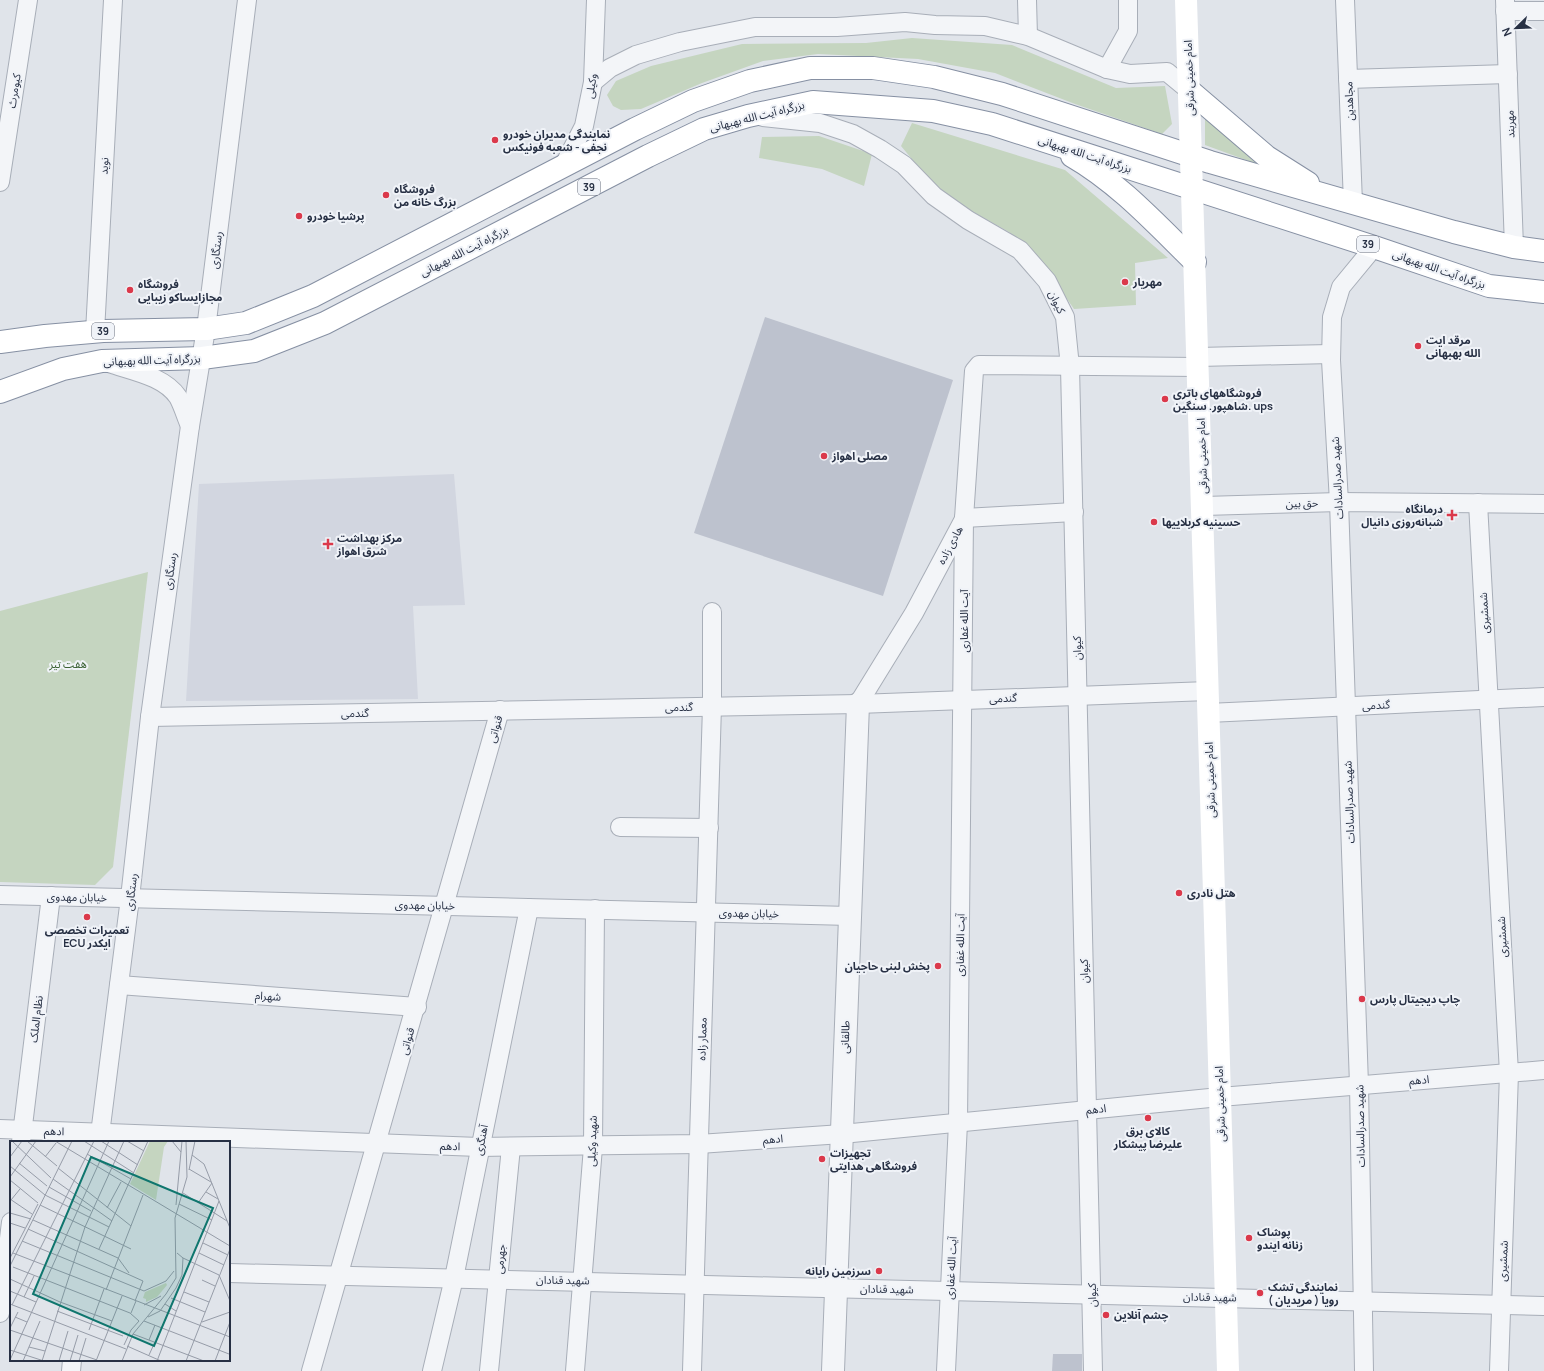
<svg xmlns="http://www.w3.org/2000/svg" width="1544" height="1371" font-family="Manrope,'Noto Sans Arabic',sans-serif">
<style>
.built{fill:#d2d6e0}
.green{fill:#c5d5c0}
.building{fill:#bdc2ce}
.lines{fill:none;stroke-linecap:round;stroke-linejoin:round}
.minor-casing{stroke:#a8aeb8;stroke-width:20}
.tertiary-casing{stroke:#a8aeb8;stroke-width:24}
.trunk-casing{stroke:#8690a3;stroke-width:24}
.minor{stroke:#f3f5f8;stroke-width:18}
.tertiary{stroke:#f3f5f8;stroke-width:22}
.secondary{stroke:#fff;stroke-width:22}
.trunk{stroke:#fff;stroke-width:22}
.poi-dot{fill:#db394b;stroke:#f0f3f8;stroke-width:1.5}
.labels{text-anchor:middle;stroke-width:4;stroke-linejoin:round;paint-order:stroke}
.shield{fill:#f0f3f8;stroke:#636a7a;stroke-width:1}
.shield-label{font-size:10px;font-weight:bold;fill:#273044}
.street-label{font-size:11px;fill:#273044;stroke:#f0f3f8}
.poi-label{font-size:11px;font-weight:bold;fill:#273044;stroke:#f0f3f8;text-anchor:start}
.park-label{font-size:11px;fill:#3a6133;stroke:#f0f3f8}
.inset-road{fill:none;stroke:#969ca8;stroke-width:1}
.view{fill:#0f766e;fill-opacity:0.15;stroke:#0f766e;stroke-width:2}
.inset-edge{fill:none;stroke:#273044;stroke-width:2}
</style>
<rect width="100%" height="100%" fill="#e0e4ea"/>
<path class="built" d="M 454,474 L 465,605 L 413,606 L 418,699 L 186,701 L 199,484 Z"/>
<g class="green">
<path d="M 912,38 L 1012,45 L 1116,88 L 1165,86 L 1172,124 L 1162,134 L 1075,104 L 995,73 L 918,59 L 818,54 L 763,61 L 702,83 L 641,109 L 621,110 L 613,106 L 607,95 L 616,81 L 651,66 L 742,44 L 866,43 Z"/>
<path d="M 1205,117 L 1257,164 L 1205,145 Z"/>
<path d="M 912,123 L 1065,170 L 1168,258 L 1135,263 L 1136,305 L 1074,309 L 1046,269 L 1009,232 L 941,194 L 901,146 Z"/>
<path d="M 819,136 L 872,154 L 864,186 L 822,169 L 759,158 L 762,137 Z"/>
<path d="M 148,572 L 113,867 L 95,885 L 0,882 L 0,611 Z"/>
</g>
<g class="building">
<path d="M 765,317 L 953,380 L 883,596 L 694,533 Z"/>
<path d="M 1053,1354 L 1082,1354 L 1082,1371 L 1052,1371 Z"/>
</g>
<g class="lines">
<g class="minor-casing">
<g id="minor">
<path d="M 1027,0 L 1028,36"/>
<path d="M 1345,0 L 1353,203"/>
<path d="M 1505,0 L 1514,247"/>
<path d="M 1505,11 L 1544,11"/>
<path d="M 1107,69 L 1128,31 L 1128,0"/>
<path d="M 1348,79 L 1508,74"/>
<path d="M 593,82 L 610,68 L 636,55 L 680,42 L 755,27 L 837,27 L 905,22 L 935,25 L 985,26 L 1028,36 L 1107,69 L 1130,74 L 1167,72 L 1190,91"/>
<path d="M 763,117 L 820,123 L 853,134 L 880,149 L 904,165 L 934,196 L 968,220 L 1020,250 L 1047,281 L 1065,317 L 1070,367 L 1093,1371"/>
<path d="M 563,167 L 584,126 L 593,82 L 596,0"/>
<path d="M 0,182 L 28,0"/>
<path d="M 95,332 L 113,0"/>
<path d="M 1198,357 L 1331,354"/>
<path d="M 109,363 C 132,371 164,376 178,397 C 183,406 186,417 190,426"/>
<path d="M 1478,503 L 1509,1073 L 1499,1371"/>
<path d="M 1204,506 L 1339,502 L 1544,504"/>
<path d="M 964,518 L 1074,512"/>
<path d="M 858,704 L 914,613 L 963,521"/>
<path d="M 1208,713 L 1544,697"/>
<path d="M 150,717 L 858,704 L 1208,691"/>
<path d="M 620,827 L 709,828"/>
<path d="M 0,895 L 850,916"/>
<path d="M 119,985 L 417,1007"/>
<path d="M 0,1129 L 479,1147 L 699,1144 L 842,1134 L 1220,1097 L 1544,1070"/>
<path d="M 21,1142 L 51,896"/>
<path d="M 99,1142 L 130,898 L 150,717 L 190,426 L 206,329 L 247,0"/>
<path d="M 229,1273 L 1544,1306"/>
<path d="M 0,1313 L 11,1222"/>
<path d="M 71,1371 L 72,1360"/>
<path d="M 311,1371 L 500,710"/>
<path d="M 432,1371 L 454,1278 L 529,908"/>
<path d="M 489,1371 L 511,1147"/>
<path d="M 575,1371 L 593,1147 L 595,909"/>
<path d="M 692,1371 L 712,706 L 712,612"/>
<path d="M 946,1371 L 958,1123 L 964,518 L 974,371 L 979,365 L 1198,367"/>
<path d="M 1364,1371 L 1359,1085 L 1339,502 L 1331,360 L 1332,317 L 1341,287 L 1374,247"/>
</g>
</g>
<g class="tertiary-casing">
<path id="tertiary" d="M 833,1371 L 858,704"/>
</g>
<g class="trunk-casing">
<g id="trunk">
<path d="M 1190,91 L 1267,157 L 1308,183"/>
<path d="M 1072,156 C 1119,183 1157,225 1195,262"/>
<path d="M 0,342 L 45,336 L 103,331 L 206,329 L 246,323 L 313,296 L 635,129 L 693,101 L 750,81 L 810,68 L 873,68 L 934,77 L 1002,94 L 1210,162 L 1454,232 L 1514,247 L 1544,251"/>
<path d="M 0,392 L 63,369 L 102,361 L 202,358 L 254,351 L 325,323 L 648,156 L 704,129 L 748,116 L 813,102 L 933,111 L 992,124 L 1374,247 L 1489,286 L 1544,292"/>
</g>
</g>
<use href="#minor" class="minor"/>
<use href="#tertiary" class="tertiary"/>
<path class="secondary" d="M 1186,0 C 1203,457 1214,914 1228,1371"/>
<use href="#trunk" class="trunk"/>
</g>
<g class="poi-dot">
<circle cx="495" cy="140" r="4"/>
<circle cx="386" cy="195" r="4"/>
<circle cx="299" cy="216" r="4"/>
<circle cx="1125" cy="282" r="4"/>
<circle cx="130" cy="290" r="4"/>
<circle cx="1418" cy="346" r="4"/>
<circle cx="1165" cy="399" r="4"/>
<circle cx="824" cy="456" r="4"/>
<path d="M1450 509h4v4h4v4h-4v4h-4v-4h-4v-4h4z"/>
<circle cx="1154" cy="522" r="4"/>
<path d="M326 538h4v4h4v4h-4v4h-4v-4h-4v-4h4z"/>
<circle cx="1179" cy="893" r="4"/>
<circle cx="87" cy="917" r="4"/>
<circle cx="938" cy="966" r="4"/>
<circle cx="1362" cy="999" r="4"/>
<circle cx="1148" cy="1118" r="4"/>
<circle cx="822" cy="1159" r="4"/>
<circle cx="1249" cy="1238" r="4"/>
<circle cx="879" cy="1271" r="4"/>
<circle cx="1260" cy="1293" r="4"/>
<circle cx="1106" cy="1315" r="4"/>
</g>
<g class="labels">
<g class="shield">
<rect x="578" y="179" width="22" height="16" rx="3"/>
<rect x="1357" y="236" width="22" height="16" rx="3"/>
<rect x="92" y="323" width="22" height="16" rx="3"/>
</g>
<g class="shield-label">
<text x="589" y="191">39</text>
<text x="1368" y="248">39</text>
<text x="103" y="335">39</text>
</g>
<g class="street-label">
<text transform="translate(1189 78) rotate(-92)" y="4">امام خمینی شرقی</text>
<text transform="translate(591 86) rotate(-82)" y="4">وکیلی</text>
<text transform="translate(14 91) rotate(-81)" y="4">کیومرث</text>
<text transform="translate(1349 101) rotate(-92)" y="4">مجاهدین</text>
<text transform="translate(757 116) rotate(-14)" y="4">بزرگراه آیت الله بهبهانی</text>
<text transform="translate(1510 124) rotate(-92)" y="4">مهربند</text>
<text transform="translate(1085 154) rotate(18)" y="4">بزرگراه آیت الله بهبهانی</text>
<text transform="translate(104 166) rotate(-87)" y="4">نوید</text>
<text transform="translate(216 250) rotate(-83)" y="4">رستگاری</text>
<text transform="translate(464 251) rotate(-27)" y="4">بزرگراه آیت الله بهبهانی</text>
<text transform="translate(1439 269) rotate(19)" y="4">بزرگراه آیت الله بهبهانی</text>
<text transform="translate(1057 302) rotate(64)" y="4">کیوان</text>
<text transform="translate(152 360) rotate(-2)" y="4">بزرگراه آیت الله بهبهانی</text>
<text transform="translate(1202 456) rotate(-92)" y="4">امام خمینی شرقی</text>
<text transform="translate(1337 478) rotate(-93)" y="4">شهید صدرالسادات</text>
<text transform="translate(1302 503) rotate(-2)" y="4">حق بین</text>
<text transform="translate(950 545) rotate(-62)" y="4">هادی زاده</text>
<text transform="translate(170 571) rotate(-82)" y="4">رستگاری</text>
<text transform="translate(1484 613) rotate(-93)" y="4">شمشیری</text>
<text transform="translate(964 621) rotate(-90)" y="4">آیت الله غفاری</text>
<text transform="translate(1077 648) rotate(-91)" y="4">کیوان</text>
<text transform="translate(1003 698) rotate(-2)" y="4">گندمی</text>
<text transform="translate(1376 705) rotate(-3)" y="4">گندمی</text>
<text transform="translate(679 707) rotate(-1)" y="4">گندمی</text>
<text transform="translate(355 713) rotate(-1)" y="4">گندمی</text>
<text transform="translate(495 729) rotate(-74)" y="4">قنواتی</text>
<text transform="translate(1210 780) rotate(-92)" y="4">امام خمینی شرقی</text>
<text transform="translate(1349 802) rotate(-92)" y="4">شهید صدرالسادات</text>
<text transform="translate(131 892) rotate(-83)" y="4">رستگاری</text>
<text transform="translate(77 897) rotate(1)" y="4">خیابان مهدوی</text>
<text transform="translate(425 905) rotate(1)" y="4">خیابان مهدوی</text>
<text transform="translate(749 913) rotate(1)" y="4">خیابان مهدوی</text>
<text transform="translate(1502 937) rotate(-93)" y="4">شمشیری</text>
<text transform="translate(960 945) rotate(-89)" y="4">آیت الله غفاری</text>
<text transform="translate(1084 971) rotate(-91)" y="4">کیوان</text>
<text transform="translate(268 996) rotate(4)" y="4">شهرام</text>
<text transform="translate(36 1019) rotate(-83)" y="4">نظام الملک</text>
<text transform="translate(845 1037) rotate(-88)" y="4">طالقانی</text>
<text transform="translate(702 1039) rotate(-88)" y="4">معمار زاده</text>
<text transform="translate(407 1041) rotate(-74)" y="4">قنواتی</text>
<text transform="translate(1419 1080) rotate(-5)" y="4">ادهم</text>
<text transform="translate(1220 1104) rotate(-92)" y="4">امام خمینی شرقی</text>
<text transform="translate(1096 1109) rotate(-6)" y="4">ادهم</text>
<text transform="translate(1360 1126) rotate(-91)" y="4">شهید صدرالسادات</text>
<text transform="translate(54 1131) rotate(2)" y="4">ادهم</text>
<text transform="translate(773 1139) rotate(-4)" y="4">ادهم</text>
<text transform="translate(481 1140) rotate(-79)" y="4">آهنگری</text>
<text transform="translate(592 1141) rotate(-88)" y="4">شهید وکیلی</text>
<text transform="translate(450 1146) rotate(2)" y="4">ادهم</text>
<text transform="translate(500 1259) rotate(-85)" y="4">جهرمی</text>
<text transform="translate(1503 1261) rotate(-88)" y="4">شمشیری</text>
<text transform="translate(951 1268) rotate(-87)" y="4">آیت الله غفاری</text>
<text transform="translate(563 1280) rotate(1)" y="4">شهید قنادان</text>
<text transform="translate(887 1289) rotate(1)" y="4">شهید قنادان</text>
<text transform="translate(1092 1295) rotate(-91)" y="4">کیوان</text>
<text transform="translate(1210 1297) rotate(1)" y="4">شهید قنادان</text>
</g>
<g class="poi-label">
<text x="503" y="138">نمایندگی مدیران خودرو<tspan x="503" dy="13">نجفی - شعبه فونیکس</tspan></text>
<text x="394" y="193">فروشگاه<tspan x="394" dy="13">بزرگ خانه من</tspan></text>
<text x="307" y="220">پرشيا خودرو</text>
<text x="1133" y="286">مهریار</text>
<text x="138" y="288">فروشگاه<tspan x="138" dy="13">مجازایساکو زیبایی</tspan></text>
<text x="1426" y="344">مرقد ایت<tspan x="1426" dy="13">الله بهبهانی</tspan></text>
<text x="1173" y="397">فروشگاههای باتری<tspan x="1173" dy="13">شاهپور. سنگین. ups</tspan></text>
<text x="832" y="460">مصلی اهواز</text>
<text x="1443" y="513" text-anchor="end">درمانگاه<tspan x="1443" dy="13">شبانه‌روزی دانیال</tspan></text>
<text x="1162" y="526">حسینیه کربلاییها</text>
<text x="337" y="542">مرکز بهداشت<tspan x="337" dy="13">شرق اهواز</tspan></text>
<text x="1187" y="897">هتل نادری</text>
<text x="87" y="934" text-anchor="middle">تعمیرات تخصصی<tspan x="87" dy="13">ECU ایکدر</tspan></text>
<text x="930" y="970" text-anchor="end">پخش لبنی حاجیان</text>
<text x="1370" y="1003">چاپ دیجیتال پارس</text>
<text x="1148" y="1135" text-anchor="middle">کالای برق<tspan x="1148" dy="13">علیرضا پیشکار</tspan></text>
<text x="830" y="1157">تجهیزات<tspan x="830" dy="13">فروشگاهی هدایتی</tspan></text>
<text x="1257" y="1236">پوشاک<tspan x="1257" dy="13">زنانه ایندو</tspan></text>
<text x="871" y="1275" text-anchor="end">سرزمین رایانه</text>
<text x="1268" y="1291">نمایندگی تشک<tspan x="1268" dy="13">رویا ( مریدیان )</tspan></text>
<text x="1114" y="1319">چشم آنلاین</text>
</g>
<g class="park-label">
<text x="68" y="668">هفت تیر</text>
</g>
</g>
<g transform="translate(10 1141)">
<rect width="220" height="220" fill="#e0e4ea"/>
<path d="M 140,0 L 158,0 L 154,6 L 146,59 L 120,43 ZM 156,142 L 157,144 L 147,156 L 136,161 L 136,158 L 133,157 L 135,151 Z" fill="#c5d5c0"/>
<path class="inset-road" d="M 2,0 L 41,37M 17,0 L 47,25M 45,0 L 220,105M 74,0 L 124,32M 91,0 L 128,24M 117,0 L 134,10M 162,0 L 171,11M 77,13 L 121,38M 182,14 L 194,23 L 220,87M 0,16 L 12,0M 35,16 L 46,2M 9,22 L 37,45M 0,25 L 35,54 L 99,86M 48,27 L 121,85M 179,28 L 201,41M 179,29 L 185,0M 0,36 L 26,0M 43,38 L 102,80M 0,39 L 28,62M 39,46 L 81,70M 196,51 L 208,58M 173,52 L 217,80M 0,58 L 22,73M 1,59 L 10,48M 188,62 L 202,42M 169,63 L 202,79M 30,64 L 121,108M 166,64 L 172,0M 97,67 L 111,41M 0,72 L 21,78M 23,79 L 108,117 L 119,132M 0,82 L 15,87M 18,88 L 133,140 L 125,160M 12,100 L 134,150 L 156,140 L 164,130M 193,102 L 218,114M 89,108 L 138,0M 3,112 L 220,196M 167,112 L 173,117 L 209,134 L 220,160M 189,112 L 214,124M 0,117 L 28,63M 0,125 L 62,0M 3,126 L 120,172 L 129,180M 0,138 L 50,161 L 102,180M 192,139 L 205,145M 96,149 L 133,54M 0,150 L 26,161M 174,151 L 199,161M 14,156 L 24,135M 161,157 L 195,171M 0,163 L 116,208M 155,163 L 166,170M 2,164 L 84,0M 134,164 L 151,155M 47,170 L 113,195M 150,170 L 166,147 L 172,134 L 173,117M 121,172 L 126,160M 5,176 L 17,181M 138,176 L 150,170M 134,180 L 219,213M 192,181 L 220,171M 0,187 L 8,171M 0,189 L 87,219M 79,189 L 94,148M 123,193 L 194,220M 139,199 L 145,184M 114,204 L 121,189 L 129,180M 117,205 L 151,220M 19,206 L 35,210M 0,209 L 34,220M 139,214 L 145,201M 0,219 L 99,0M 13,220 L 30,180M 32,220 L 75,86 L 114,0M 49,220 L 58,190M 60,220 L 68,194M 69,220 L 76,197M 86,220 L 112,155M 112,220 L 123,193 L 156,153 L 166,137 L 165,77 L 177,36 L 176,0M 147,220 L 209,60M 176,220 L 220,108M 205,220 L 220,181"/>
<path class="view" d="M 81,16 L 203,67 L 144,205 L 23,153 Z"/>
<rect width="220" height="220" class="inset-edge"/>
</g>
<g transform="translate(1516 28) rotate(247)" stroke="#f0f3f8" stroke-width="3" paint-order="stroke">
<path d="M0-3L7 15L0 10L-7 15Z" fill="#273044"/>
<text y="-6" font-size="11" font-weight="bold" text-anchor="middle" fill="#273044">N</text>
</g>
</svg>
